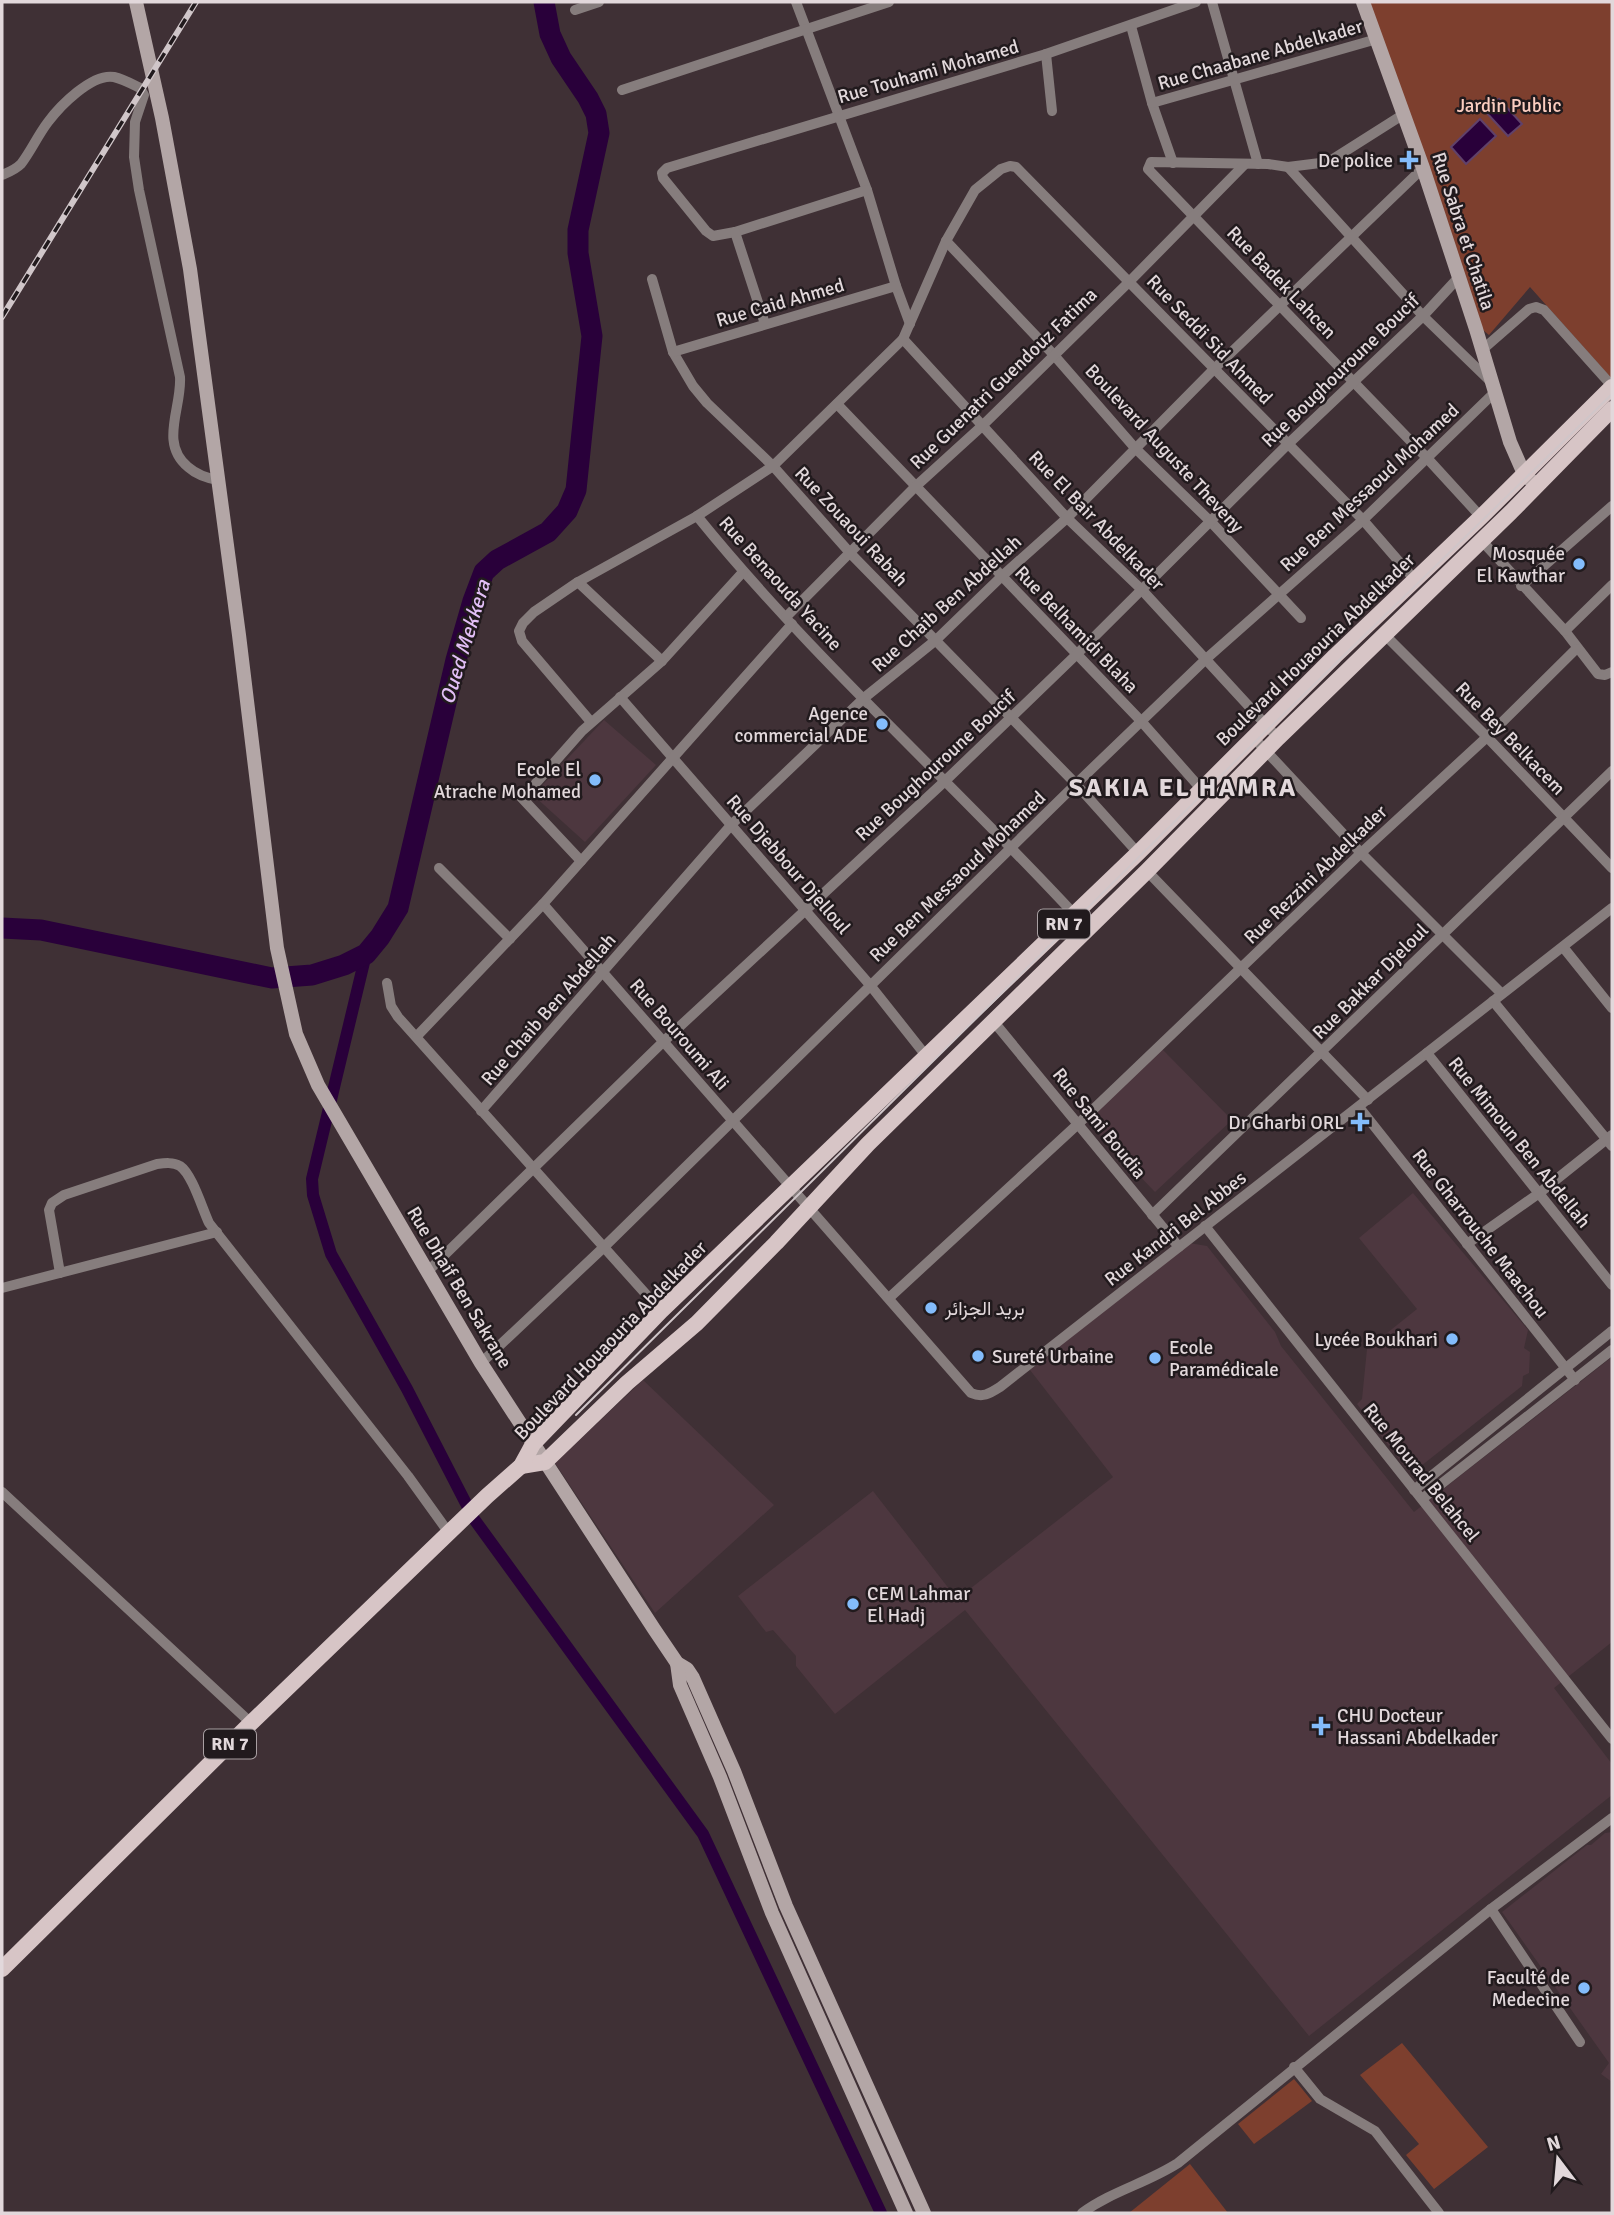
<svg xmlns="http://www.w3.org/2000/svg" width="1614" height="2215" font-family="Signika,Vazirmatn,sans-serif">
<style>
.built{fill:#4d373f}
.green{fill:#7d3f2e}
.water{fill:#29003a;stroke:#60416a;stroke-width:2}
.lines{fill:none;stroke-linecap:round;stroke-linejoin:round}
.canal{stroke:#29003a;stroke-width:12}
.river{stroke:#29003a;stroke-width:21}
.street{stroke:#867d7d;stroke-width:10}
.secondary{stroke:#b3a6a6;stroke-width:14}
.primary{stroke:#d7c5c6;stroke-width:16}
.tram{stroke:#d0c6c9;stroke-width:2}
.rail-casing{stroke:#d0c6c9;stroke-width:6}
.rail{stroke:#211a1d;stroke-width:3.5;stroke-dasharray:10;stroke-linecap:butt}
.poi-dot{fill:#83bcfb;stroke:#211a1d;stroke-width:2.5}
.labels{text-anchor:middle;stroke-width:5;stroke-linejoin:round;paint-order:stroke}
.shield{fill:#211a1d;stroke:#a89fa2;stroke-width:2}
.shield-label{font-size:18px;font-weight:bold;fill:#e2d8db}
.street-label{font-size:19px;fill:#e2d8db;stroke:#211a1d}
.park-label{font-size:19px;fill:#fbcdc0;stroke:#211a1d}
.poi-label{font-size:19px;fill:#e2d8db;stroke:#211a1d;text-anchor:end}
.water-label{font-size:21px;font-style:italic;fill:#e2bff6;stroke:#211a1d}
.district-label{font-size:26px;font-weight:bold;letter-spacing:2px;fill:#e2d8db;stroke:#211a1d}
</style>
<rect width="100%" height="100%" fill="#3f3035"/>
<g class="built">
<path d="M 604,720 L 656,765 L 585,842 L 533,795 Z"/>
<path d="M 1161,1048 L 1232,1120 L 1155,1192 L 1086,1120 Z"/>
<path d="M 1413,1193 L 1528,1330 L 1524,1348 L 1530,1352 L 1529,1373 L 1523,1376 L 1522,1386 L 1416,1470 L 1405,1467 L 1357,1404 L 1362,1399 L 1367,1349 L 1417,1309 L 1359,1238 Z"/>
<path d="M 1189,1243 L 1207,1246 L 1275,1332 L 1281,1346 L 1414,1512 L 1612,1357 L 1612,1642 L 1554,1688 L 1612,1764 L 1612,1795 L 1309,2036 L 965,1610 L 835,1714 L 796,1666 L 796,1656 L 773,1630 L 766,1632 L 738,1596 L 873,1491 L 957,1599 L 1113,1477 L 1030,1370 Z"/>
<path d="M 643,1380 L 774,1505 L 655,1613 L 555,1463 Z"/>
<path d="M 1612,1832 L 1612,2082 L 1601,2074 L 1609,2063 L 1502,1912 L 1587,1845 L 1591,1845 L 1605,1833 Z"/>
</g>
<g class="green">
<path d="M 1364,2 L 1612,2 L 1612,379 L 1530,287 L 1489,335 L 1473,322 Z"/>
<path d="M 1402,2043 L 1488,2147 L 1434,2189 L 1406,2155 L 1419,2144 L 1360,2075 Z"/>
<path d="M 1294,2079 L 1312,2101 L 1254,2144 L 1238,2124 Z"/>
<path d="M 1190,2164 L 1228,2213 L 1129,2213 Z"/>
</g>
<g class="water">
<path d="M 1499,99 L 1522,124 L 1508,136 L 1485,111 Z"/>
<path d="M 1480,119 L 1496,136 L 1466,164 L 1451,147 Z"/>
</g>
<g class="lines">
<path class="canal" d="M 366,954 L 312,1179 L 313,1195 L 331,1254 L 407,1389 L 474,1519 L 703,1834 L 881,2213"/>
<path class="river" d="M 2,928 L 41,930 L 272,978 L 312,975 L 344,965 L 366,954 L 380,937 L 398,908 L 456,660 L 473,601 L 484,572 L 497,560 L 548,532 L 567,511 L 576,490 L 592,336 L 578,253 L 578,230 L 599,133 L 596,114 L 588,98 L 561,58 L 550,34 L 544,2"/>
<g class="street">
<path d="M 796,2 L 867,190 L 896,286 L 910,324"/>
<path d="M 1212,2 L 1258,164"/>
<path d="M 575,10 L 599,2"/>
<path d="M 1131,26 L 1152,103 L 1173,163"/>
<path d="M 1046,54 L 1052,111"/>
<path d="M 622,90 L 889,2"/>
<path d="M 1152,103 L 1377,39"/>
<path d="M 1404,114 L 1333,159 L 1320,163 L 1288,167 L 1268,164 L 1151,162 L 1148,169 L 1427,458 L 1481,517"/>
<path d="M 1288,167 L 1423,316 L 1489,380"/>
<path d="M 2,175 C 9,172 15,170 21,164 C 31,151 38,135 48,122 C 60,106 92,73 114,77 C 123,79 132,84 140,88 L 144,95 L 135,122 L 134,157 L 139,190 L 180,377 C 182,408 159,443 188,467 C 197,475 206,478 218,480"/>
<path d="M 867,190 L 735,232 L 713,236 L 706,231 L 663,178 L 662,173 L 667,168 L 1046,54 L 1196,2"/>
<path d="M 735,232 L 765,324"/>
<path d="M 946,241 L 1053,354 L 1135,448 L 1211,522 L 1301,618"/>
<path d="M 652,279 L 673,352 L 693,386 L 707,403 L 773,466 L 851,554 L 1076,784 L 1138,853"/>
<path d="M 903,339 L 1067,518 L 1141,589 L 1278,738"/>
<path d="M 1482,350 L 1529,309 L 1536,307 L 1544,310 L 1612,386"/>
<path d="M 673,352 L 896,286"/>
<path d="M 837,404 L 1141,721 L 1202,790"/>
<path d="M 697,516 C 812,658 950,780 1074,914"/>
<path d="M 1481,540 L 1565,631 L 1598,674 L 1605,675 L 1612,672"/>
<path d="M 578,582 L 662,661"/>
<path d="M 1521,586 L 1612,506"/>
<path d="M 786,617 L 915,487 L 982,426 L 1130,281 L 1245,164"/>
<path d="M 1565,631 L 1612,585"/>
<path d="M 1384,634 L 1487,737 L 1612,868"/>
<path d="M 620,697 L 870,985 L 927,1057"/>
<path d="M 591,722 L 522,641 L 519,631 L 523,623 L 534,612 L 578,582 L 697,516 L 773,466 L 903,339 L 946,241 L 975,190 L 1001,169 L 1010,166 L 1016,167 L 1363,520 L 1415,580"/>
<path d="M 1253,737 L 1361,853 L 1501,993"/>
<path d="M 581,861 L 521,797 L 529,791 L 582,731 L 662,661 L 743,572"/>
<path d="M 439,868 L 510,939"/>
<path d="M 1147,871 L 1368,1100"/>
<path d="M 543,904 L 971,1393 C 983,1398 989,1394 1000,1387 L 1612,908"/>
<path d="M 1563,947 L 1612,1008"/>
<path d="M 387,983 L 391,1006 L 398,1017 L 661,1311"/>
<path d="M 1493,1001 L 1612,1146"/>
<path d="M 994,1022 L 1179,1247"/>
<path d="M 417,1036 L 543,904 L 792,624"/>
<path d="M 1427,1053 L 1612,1285"/>
<path d="M 1359,1107 L 1575,1380"/>
<path d="M 481,1111 L 732,824 L 864,698 L 936,640 L 1001,577 L 1067,518 L 1215,368 L 1423,168"/>
<path d="M 1152,1215 L 1612,771"/>
<path d="M 1205,1226 L 1612,1739"/>
<path d="M 1467,1244 L 1538,1194 L 1612,1135"/>
<path d="M 427,1272 L 664,1041 L 945,781 L 1077,654 L 1287,445 L 1423,316 L 1459,277"/>
<path d="M 60,1273 L 49,1210 L 52,1203 L 64,1195 L 157,1164 C 165,1163 173,1162 180,1166 C 192,1174 202,1208 209,1223 L 408,1476 L 449,1533"/>
<path d="M 2,1288 L 217,1232"/>
<path d="M 889,1298 L 1078,1124 L 1361,853 L 1487,737 L 1576,649"/>
<path d="M 481,1363 L 603,1248 L 1076,784 L 1206,659 L 1363,520 L 1494,393"/>
<path d="M 1414,1490 L 1612,1331"/>
<path d="M 2,1492 L 251,1723"/>
<path d="M 1422,1499 L 1612,1350"/>
<path d="M 1491,1909 L 1580,2042"/>
<path d="M 1294,2067 L 1320,2099 L 1375,2131 L 1439,2213"/>
<path d="M 1082,2213 C 1112,2191 1147,2183 1178,2163 L 1491,1909 L 1612,1818"/>
</g>
<g class="secondary">
<path d="M 136,2 L 162,118 L 190,269 L 239,635 L 277,948 L 296,1034 L 318,1085 L 481,1363 L 654,1629 L 677,1663 L 687,1669 L 693,1678 L 734,1771 L 786,1906 L 924,2213"/>
<path d="M 1363,2 L 1423,168 L 1476,329 L 1510,442 L 1524,474 L 1536,485"/>
<path d="M 677,1663 L 680,1685 L 720,1777 L 772,1913 L 906,2213"/>
</g>
<g class="primary">
<path d="M 521,1466 L 545,1462 L 627,1383 L 697,1323 L 776,1243 L 868,1144 L 1147,871 L 1278,738 L 1511,512 L 1612,409"/>
<path d="M 2,1969 L 251,1723 L 487,1496 L 521,1466 L 533,1444 L 661,1311 L 1138,853 L 1335,656 L 1481,517 L 1612,387"/>
</g>
<path class="tram" d="M 576,1415 L 1257,740 L 1612,394"/>
<g class="rail-casing">
<path id="rail" d="M 2,317 L 196,2"/>
</g>
<use href="#rail" class="rail"/>
</g>
<g class="poi-dot">
<path d="M1405.5 149.5h7v7h7v7h-7v7h-7v-7h-7v-7h7z"/>
<circle cx="1579" cy="564" r="7"/>
<circle cx="882" cy="724" r="7"/>
<circle cx="595" cy="780" r="7"/>
<path d="M1356.5 1111.5h7v7h7v7h-7v7h-7v-7h-7v-7h7z"/>
<circle cx="931" cy="1308" r="7"/>
<circle cx="1452" cy="1339" r="7"/>
<circle cx="978" cy="1356" r="7"/>
<circle cx="1155" cy="1358" r="7"/>
<circle cx="853" cy="1604" r="7"/>
<path d="M1317.5 1715.5h7v7h7v7h-7v7h-7v-7h-7v-7h7z"/>
<circle cx="1584" cy="1988" r="7"/>
</g>
<g class="labels">
<g class="shield">
<rect x="1038" y="909.5" width="52" height="29" rx="5"/>
<rect x="204" y="1729.5" width="52" height="29" rx="5"/>
</g>
<g class="shield-label">
<text x="1064" y="930">RN 7</text>
<text x="230" y="1750">RN 7</text>
</g>
<g class="street-label">
<text transform="translate(1260 54) rotate(-16)" y="7">Rue Chaabane Abdelkader</text>
<text transform="translate(928 71) rotate(-16)" y="7">Rue Touhami Mohamed</text>
<text transform="translate(1464 231) rotate(72)" y="7">Rue Sabra et Chatila</text>
<text transform="translate(1282 282) rotate(46)" y="7">Rue Badek Lahcen</text>
<text transform="translate(780 302) rotate(-16)" y="7">Rue Caid Ahmed</text>
<text transform="translate(1210 339) rotate(46)" y="7">Rue Seddi Sid Ahmed</text>
<text transform="translate(1340 370) rotate(-44)" y="7">Rue Boughouroune Boucif</text>
<text transform="translate(1003 378) rotate(-44)" y="7">Rue Guenatri Guendouz Fatima</text>
<text transform="translate(1165 448) rotate(47)" y="7">Boulevard Auguste Theveny</text>
<text transform="translate(1369 487) rotate(-43)" y="7">Rue Ben Messaoud Mohamed</text>
<text transform="translate(1097 520) rotate(46)" y="7">Rue El Bair Abdelkader</text>
<text transform="translate(852 526) rotate(47)" y="7">Rue Zouaoui Rabah</text>
<text transform="translate(781 583) rotate(48)" y="7">Rue Benaouda Yacine</text>
<text transform="translate(946 603) rotate(-42)" y="7">Rue Chaib Ben Abdellah</text>
<text transform="translate(1077 629) rotate(46)" y="7">Rue Belhamidi Blaha</text>
<text transform="translate(1315 649) rotate(-44)" y="7">Boulevard Houaouria Abdelkader</text>
<text transform="translate(1511 738) rotate(46)" y="7">Rue Bey Belkacem</text>
<text transform="translate(935 765) rotate(-43)" y="7">Rue Boughouroune Boucif</text>
<text transform="translate(789 864) rotate(49)" y="7">Rue Djebbour Djelloul</text>
<text transform="translate(1315 874) rotate(-44)" y="7">Rue Rezzini Abdelkader</text>
<text transform="translate(957 876) rotate(-44)" y="7">Rue Ben Messaoud Mohamed</text>
<text transform="translate(1370 981) rotate(-45)" y="7">Rue Bakkar Djeloul</text>
<text transform="translate(548 1009) rotate(-49)" y="7">Rue Chaib Ben Abdellah</text>
<text transform="translate(680 1034) rotate(49)" y="7">Rue Bouroumi Ali</text>
<text transform="translate(1100 1123) rotate(51)" y="7">Rue Sami Boudia</text>
<text transform="translate(1520 1142) rotate(51)" y="7">Rue Mimoun Ben Abdellah</text>
<text transform="translate(1175 1228) rotate(-38)" y="7">Rue Kandri Bel Abbes</text>
<text transform="translate(1481 1233) rotate(52)" y="7">Rue Gharrouche Maachou</text>
<text transform="translate(460 1287) rotate(59)" y="7">Rue Dhaif Ben Sakrane</text>
<text transform="translate(610 1340) rotate(-46)" y="7">Boulevard Houaouria Abdelkader</text>
<text transform="translate(1422 1472) rotate(51)" y="7">Rue Mourad Belahcel</text>
</g>
<g class="park-label">
<text x="1509" y="112">Jardin Public</text>
</g>
<g class="poi-label">
<text x="1393" y="167">De police</text>
<text x="1565" y="560">Mosquée<tspan x="1565" dy="22">El Kawthar</tspan></text>
<text x="868" y="720">Agence<tspan x="868" dy="22">commercial ADE</tspan></text>
<text x="581" y="776">Ecole El<tspan x="581" dy="22">Atrache Mohamed</tspan></text>
<text x="1344" y="1129">Dr Gharbi ORL</text>
<text x="945" y="1315" text-anchor="start">بريد الجزائر</text>
<text x="1438" y="1346">Lycée Boukhari</text>
<text x="1169" y="1354" text-anchor="start">Ecole<tspan x="1169" dy="22">Paramédicale</tspan></text>
<text x="992" y="1363" text-anchor="start">Sureté Urbaine</text>
<text x="867" y="1600" text-anchor="start">CEM Lahmar<tspan x="867" dy="22">El Hadj</tspan></text>
<text x="1337" y="1722" text-anchor="start">CHU Docteur<tspan x="1337" dy="22">Hassani Abdelkader</tspan></text>
<text x="1570" y="1984">Faculté de<tspan x="1570" dy="22">Medecine</tspan></text>
</g>
<g class="water-label">
<text transform="translate(465 642) rotate(-73)" y="7">Oued Mekkera</text>
</g>
<g class="district-label">
<text x="1183" y="796">SAKIA EL HAMRA</text>
</g>
</g>
<rect width="1614" height="2215" fill="none" stroke="#e2d8db" stroke-width="7"/>
<g transform="translate(1558 2159) rotate(344)" stroke="#211a1d" stroke-width="5" paint-order="stroke">
<path d="M0-5L12 26L0 18L-12 26Z" fill="#e2d8db"/>
<text y="-10" font-size="19" font-weight="bold" text-anchor="middle" fill="#e2d8db">N</text>
</g>
</svg>
